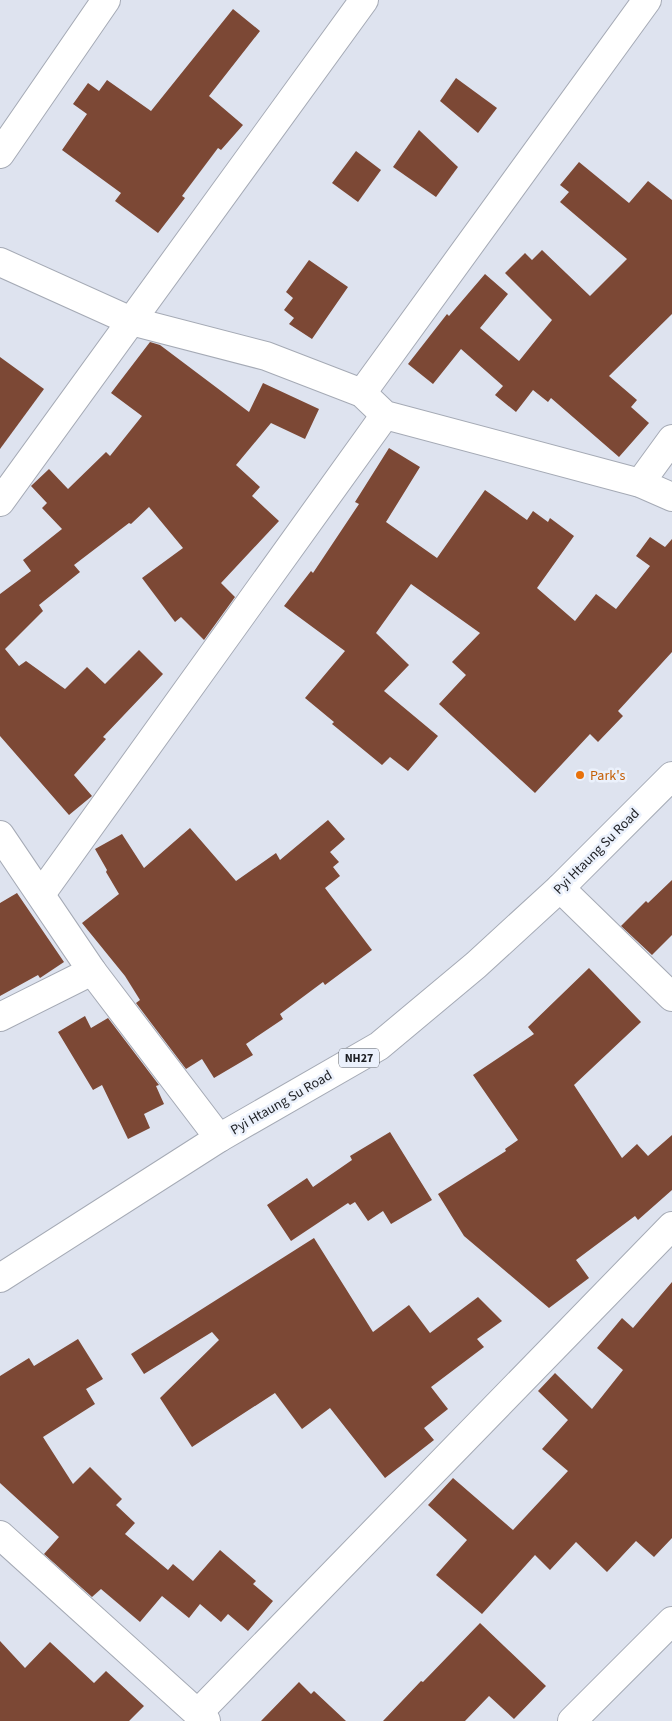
<svg xmlns="http://www.w3.org/2000/svg" width="672" height="1721" font-family="'Source Sans 3',sans-serif">
<style>
.building{fill:#7c4835}
.lines{fill:none;stroke-linecap:round;stroke-linejoin:round}
.minor-casing{stroke:#a5aab5;stroke-width:30}
.trunk-casing{stroke:#a5aab5;stroke-width:30}
.minor{stroke:#fff;stroke-width:28}
.trunk{stroke:#fff;stroke-width:28}
.food-dot{fill:#e8710a;stroke:#ebf1fc;stroke-width:2}
.labels{text-anchor:middle;stroke-width:5;stroke-linejoin:round;paint-order:stroke}
.shield{fill:#ebf1fc;stroke:#5b5e64;stroke-width:1}
.shield-label{font-size:12px;font-weight:bold;fill:#1d1f23}
.food-label{font-size:14px;fill:#c56008;stroke:#ebf1fc;text-anchor:start}
.street-label{font-size:14px;fill:#1d1f23;stroke:#ebf1fc}
</style>
<rect width="100%" height="100%" fill="#dee3ef"/>
<g class="building">
<path d="M 233,9 L 260,31 L 209,96 L 243,125 L 221,150 L 218,148 L 182,196 L 185,198 L 158,233 L 115,201 L 121,193 L 62,150 L 87,114 L 73,104 L 88,83 L 99,91 L 107,80 L 151,111 Z"/>
<path d="M 456,78 L 497,108 L 478,133 L 440,101 Z"/>
<path d="M 419,130 L 458,167 L 436,197 L 393,167 Z"/>
<path d="M 356,151 L 381,170 L 358,202 L 332,183 Z"/>
<path d="M 579,162 L 629,203 L 648,181 L 672,200 L 672,314 L 609,376 L 637,400 L 631,407 L 649,423 L 619,457 L 551,398 L 548,402 L 533,390 L 516,412 L 495,395 L 503,386 L 461,349 L 433,384 L 408,364 L 447,314 L 449,316 L 485,274 L 508,294 L 480,328 L 519,361 L 552,320 L 505,273 L 525,253 L 532,260 L 542,250 L 590,296 L 627,259 L 560,202 L 569,192 L 560,185 Z"/>
<path d="M 309,260 L 348,287 L 312,339 L 289,324 L 294,318 L 284,310 L 293,298 L 286,292 Z"/>
<path d="M 150,342 L 160,345 L 249,412 L 263,383 L 319,409 L 305,439 L 271,423 L 236,465 L 260,487 L 252,496 L 279,521 L 221,583 L 235,597 L 204,640 L 181,617 L 175,622 L 142,578 L 183,548 L 149,507 L 131,524 L 129,523 L 74,565 L 80,572 L 39,605 L 43,611 L 5,649 L 19,666 L 26,661 L 65,689 L 87,667 L 105,684 L 139,650 L 163,674 L 103,737 L 106,739 L 74,775 L 92,796 L 69,815 L 0,736 L 0,594 L 31,571 L 23,560 L 62,529 L 42,508 L 47,503 L 31,486 L 49,469 L 68,489 L 106,452 L 110,456 L 142,416 L 111,393 Z"/>
<path d="M 0,357 L 44,389 L 0,449 Z"/>
<path d="M 389,448 L 420,467 L 386,522 L 437,558 L 485,490 L 527,520 L 533,511 L 548,522 L 550,518 L 574,536 L 537,588 L 575,621 L 596,594 L 616,609 L 650,566 L 636,556 L 650,537 L 665,547 L 672,539 L 672,652 L 618,711 L 623,716 L 598,742 L 590,734 L 535,793 L 439,704 L 466,675 L 452,662 L 480,633 L 411,584 L 376,633 L 409,665 L 384,691 L 438,736 L 408,771 L 390,757 L 382,765 L 332,724 L 334,722 L 305,698 L 345,651 L 284,606 L 311,571 L 313,573 L 359,504 L 355,502 Z"/>
<path d="M 328,820 L 345,839 L 330,852 L 339,862 L 333,867 L 340,876 L 325,888 L 372,950 L 325,985 L 323,982 L 280,1014 L 283,1019 L 246,1044 L 253,1055 L 214,1078 L 202,1059 L 186,1069 L 136,1003 L 140,1000 L 125,976 L 82,923 L 119,894 L 106,872 L 107,870 L 95,849 L 122,834 L 144,868 L 190,828 L 236,881 L 276,853 L 280,860 Z"/>
<path d="M 672,880 L 672,935 L 652,955 L 621,926 L 646,901 L 648,903 Z"/>
<path d="M 17,893 L 64,962 L 40,978 L 38,975 L 0,996 L 0,903 Z"/>
<path d="M 589,968 L 641,1022 L 574,1085 L 622,1158 L 637,1144 L 648,1156 L 672,1135 L 672,1190 L 638,1220 L 635,1216 L 576,1260 L 589,1278 L 549,1308 L 464,1236 L 438,1194 L 506,1151 L 505,1149 L 518,1140 L 473,1075 L 534,1034 L 528,1027 Z"/>
<path d="M 85,1016 L 91,1028 L 108,1018 L 159,1085 L 156,1086 L 164,1104 L 144,1114 L 150,1128 L 128,1139 L 102,1085 L 93,1090 L 58,1032 Z"/>
<path d="M 390,1132 L 432,1200 L 391,1224 L 383,1211 L 368,1221 L 355,1202 L 350,1205 L 348,1203 L 291,1241 L 267,1205 L 307,1178 L 313,1187 L 352,1160 L 350,1156 Z"/>
<path d="M 314,1238 L 373,1332 L 409,1305 L 430,1333 L 478,1297 L 502,1321 L 477,1339 L 484,1347 L 431,1387 L 448,1409 L 424,1428 L 434,1440 L 385,1478 L 330,1408 L 302,1429 L 275,1393 L 192,1447 L 160,1398 L 219,1340 L 212,1332 L 144,1374 L 131,1354 Z"/>
<path d="M 672,1282 L 672,1538 L 654,1557 L 636,1541 L 607,1572 L 576,1542 L 550,1570 L 535,1555 L 482,1614 L 436,1575 L 467,1540 L 428,1505 L 453,1478 L 513,1530 L 568,1471 L 542,1449 L 568,1420 L 538,1391 L 555,1373 L 592,1409 L 623,1370 L 597,1348 L 622,1318 L 633,1328 Z"/>
<path d="M 78,1339 L 103,1379 L 86,1389 L 95,1404 L 43,1437 L 73,1484 L 90,1467 L 122,1499 L 116,1505 L 135,1523 L 125,1534 L 168,1570 L 173,1564 L 193,1581 L 220,1550 L 256,1581 L 253,1584 L 273,1601 L 248,1631 L 228,1614 L 221,1622 L 200,1604 L 189,1618 L 162,1596 L 140,1622 L 101,1589 L 92,1597 L 44,1554 L 59,1537 L 0,1483 L 0,1376 L 29,1358 L 34,1366 Z"/>
<path d="M 480,1623 L 546,1686 L 514,1719 L 489,1696 L 465,1721 L 383,1721 L 421,1681 L 423,1682 Z"/>
<path d="M 0,1641 L 25,1668 L 50,1642 L 94,1683 L 106,1671 L 144,1706 L 129,1721 L 0,1721 Z"/>
<path d="M 299,1682 L 311,1694 L 314,1691 L 346,1721 L 261,1721 Z"/>
</g>
<g class="lines">
<g class="minor-casing">
<g id="minor">
<path d="M 0,154 L 106,0"/>
<path d="M 0,262 L 131,321 L 266,356 L 362,393 L 385,415 L 640,483 L 672,497"/>
<path d="M 362,393 L 647,0"/>
<path d="M 640,483 L 672,439"/>
<path d="M 0,502 L 364,0"/>
<path d="M 0,835 L 92,971 L 219,1138"/>
<path d="M 560,888 L 672,997"/>
<path d="M 41,894 L 385,415"/>
<path d="M 0,1017 L 92,971"/>
<path d="M 0,1535 L 206,1721"/>
<path d="M 198,1713 L 672,1226"/>
<path d="M 572,1721 L 672,1621"/>
</g>
</g>
<g class="trunk-casing">
<path id="trunk" d="M 0,1278 L 219,1138 L 379,1046 L 476,965 L 560,888 L 672,776"/>
</g>
<use href="#minor" class="minor"/>
<use href="#trunk" class="trunk"/>
</g>
<circle class="food-dot" cx="580" cy="775" r="5"/>
<g class="labels">
<rect class="shield" x="339" y="1048.5" width="40" height="19" rx="4"/>
<g class="shield-label">
<text x="359" y="1062">NH27</text>
</g>
<g class="food-label">
<text x="590" y="780">Park's</text>
</g>
<g class="street-label">
<text transform="translate(596 851) rotate(-45)" y="5">Pyi Htaung Su Road</text>
<text transform="translate(281 1102) rotate(-30)" y="5">Pyi Htaung Su Road</text>
</g>
</g>
</svg>
